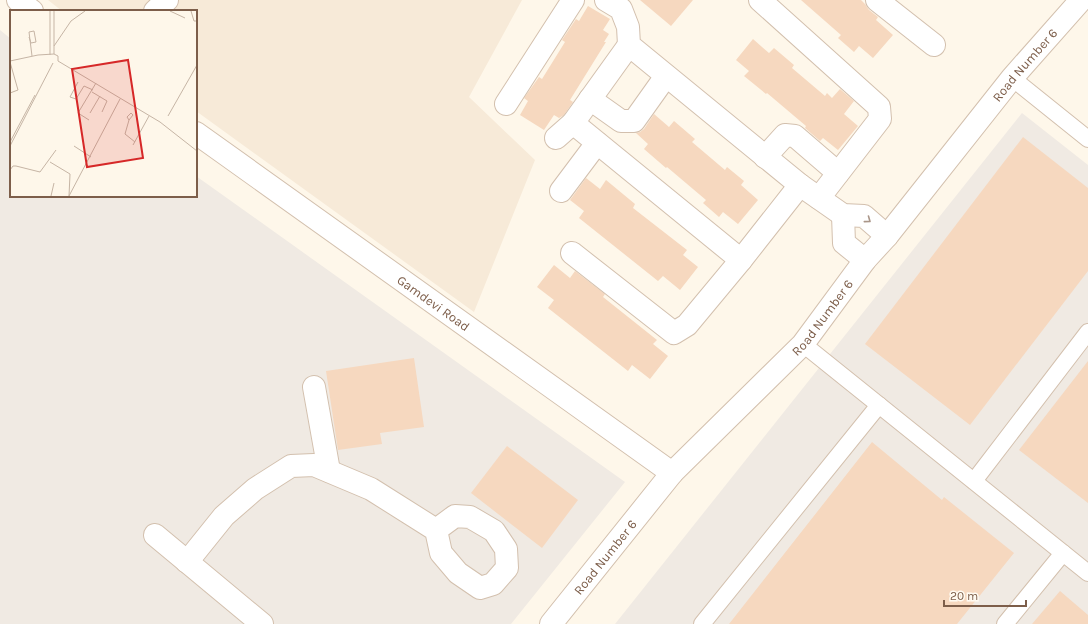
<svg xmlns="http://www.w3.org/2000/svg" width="1088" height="624" font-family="Karla,sans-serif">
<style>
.residential{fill:#f7ead8}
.industrial{fill:#f0eae3}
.building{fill:#f6d8bf}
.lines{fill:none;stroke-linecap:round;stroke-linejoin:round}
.service-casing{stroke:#d3c0ae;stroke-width:18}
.minor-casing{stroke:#d3c0ae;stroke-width:24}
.tertiary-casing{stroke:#d3c0ae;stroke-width:24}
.service{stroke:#fff;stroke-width:16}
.minor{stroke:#fff;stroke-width:22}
.tertiary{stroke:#fff;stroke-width:22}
.oneway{stroke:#aa9689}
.labels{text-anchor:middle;stroke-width:3;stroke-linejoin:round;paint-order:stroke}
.street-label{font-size:13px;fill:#7d5e4a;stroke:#fffbf2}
.inset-road{fill:none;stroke:#c6b5a5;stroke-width:1}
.view{fill:#d62828;fill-opacity:0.15;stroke:#d62828;stroke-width:2}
.inset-edge{fill:none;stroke:#7d5e4a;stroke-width:2}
</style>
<rect width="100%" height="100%" fill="#fef7ea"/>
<path class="residential" d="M 48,0 L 522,0 L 469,97 L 535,160 L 474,312 L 196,111 L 196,11 L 62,11 Z"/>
<g class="industrial">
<path d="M 0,30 L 11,39 L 11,196 L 196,196 L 196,176 L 625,482 L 511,624 L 0,624 Z"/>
<path d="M 1022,113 L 1088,165 L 1088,624 L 615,624 Z"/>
</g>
<g class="building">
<path d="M 640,0 L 693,0 L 671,26 Z"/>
<path d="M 801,0 L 861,0 L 865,4 L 869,10 L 878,17 L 876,20 L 893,35 L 873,58 L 859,46 L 854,52 L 838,38 L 841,35 Z"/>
<path d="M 588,6 L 610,19 L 603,30 L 609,34 L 604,42 L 606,42 L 570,100 L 573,102 L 564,115 L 559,118 L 554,115 L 544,130 L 520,115 L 528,101 L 524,98 L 539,77 L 542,79 L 565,42 L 562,40 L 576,19 L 579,21 Z"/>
<path d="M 753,39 L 769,53 L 774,48 L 794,65 L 792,68 L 825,96 L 827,93 L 832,98 L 840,89 L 854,101 L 844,114 L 858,126 L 838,150 L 823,138 L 820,141 L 805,128 L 806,126 L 767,93 L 766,94 L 744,76 L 749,71 L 736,60 Z"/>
<path d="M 654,114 L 669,127 L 674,121 L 695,139 L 692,142 L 725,170 L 727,167 L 744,181 L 741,185 L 758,200 L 738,224 L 723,212 L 719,217 L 703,203 L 706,200 L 667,167 L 666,168 L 644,149 L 648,144 L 636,133 L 640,132 L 644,129 Z"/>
<path d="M 1023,137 L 1088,188 L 1088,271 L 970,425 L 865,344 Z"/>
<path d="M 586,178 L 600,189 L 606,180 L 635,204 L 633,208 L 687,250 L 683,255 L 698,267 L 680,290 L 663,276 L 658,281 L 579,218 L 584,211 L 570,200 Z"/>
<path d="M 554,265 L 570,278 L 575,271 L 605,294 L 603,297 L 657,340 L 653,344 L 668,356 L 650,379 L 632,365 L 628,371 L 548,308 L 554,300 L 537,287 Z"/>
<path d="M 414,358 L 424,427 L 380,433 L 382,444 L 338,450 L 326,371 Z"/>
<path d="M 1088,361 L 1088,503 L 1019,450 Z"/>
<path d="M 872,442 L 942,500 L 944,497 L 1014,553 L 957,624 L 729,624 Z"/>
<path d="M 507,446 L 578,500 L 542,548 L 471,493 Z"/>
<path d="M 1060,591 L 1088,615 L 1088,624 L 1032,624 Z"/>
</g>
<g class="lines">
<g class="service-casing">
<g id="service">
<path d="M 1012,78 L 1088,139"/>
<path d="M 803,344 L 1088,573"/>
<path d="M 974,481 L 1088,332"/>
<path d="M 702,624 L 879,405"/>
<path d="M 1005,624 L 1063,553"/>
</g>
</g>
<g class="minor-casing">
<g id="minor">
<path d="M 18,0 L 32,11"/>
<path d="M 606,0 L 621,9 L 628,27 L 629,45 L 800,185 L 843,215 L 864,216 L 887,236"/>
<path d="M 760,0 L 879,107 L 880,119 L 819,198"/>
<path d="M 877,0 L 934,45"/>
<path d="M 155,11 L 167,0"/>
<path d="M 590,99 L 621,121 L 634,121 L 666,76"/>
<path d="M 506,104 L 573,0"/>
<path d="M 573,123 L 741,260"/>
<path id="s1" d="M 196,133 L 672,473"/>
<path d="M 556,138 L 573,123 L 629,45"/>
<path d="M 765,157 L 785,135 L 795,136 L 838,173"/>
<path d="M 561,191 L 597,143"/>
<path d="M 843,215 L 844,243 L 865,260"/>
<path d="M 572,253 L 674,333 L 687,325 L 741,260 L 800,185"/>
<path d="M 314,387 L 329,471"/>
<path d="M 155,535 L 262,624"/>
<path d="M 187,562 L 224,516 L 255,489 L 291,466 L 314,465 L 371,489 L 436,530 L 441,553 L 458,573 L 480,588 L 493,584 L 507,568 L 506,549 L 494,531 L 470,517 L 455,516 L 436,530"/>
</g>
</g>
<g class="tertiary-casing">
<g id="tertiary">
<path id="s2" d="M 551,624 L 672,473 L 803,344 L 865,260 L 887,236 L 1012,78 L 1081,0"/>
</g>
</g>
<use href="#service" class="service"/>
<use href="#minor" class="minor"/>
<use href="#tertiary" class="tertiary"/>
</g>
<defs><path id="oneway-chevron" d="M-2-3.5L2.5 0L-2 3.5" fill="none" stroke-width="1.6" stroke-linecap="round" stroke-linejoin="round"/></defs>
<use class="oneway" href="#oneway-chevron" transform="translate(868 220) rotate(36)"/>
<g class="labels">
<g class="street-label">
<text dy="5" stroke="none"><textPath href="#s2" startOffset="734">Road Number 6</textPath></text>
<text dy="5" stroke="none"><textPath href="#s1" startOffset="292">Gamdevi Road</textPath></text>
<text dy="5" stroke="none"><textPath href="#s2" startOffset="410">Road Number 6</textPath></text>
<text dy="5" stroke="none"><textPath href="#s2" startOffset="86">Road Number 6</textPath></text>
</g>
</g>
<g transform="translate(10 10)">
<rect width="187" height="187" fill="#fef7ea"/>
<path class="inset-road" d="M 40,1 L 40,45M 44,1 L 44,44M 160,1 L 175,8M 181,1 L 184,11 L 187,11M 19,27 L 21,33 L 26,32 L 24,21 L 19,22 L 22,46M 44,36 L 61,11 L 75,1M 0,51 L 28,45 L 44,44 L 48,46 L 48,51M 48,51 L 150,112 L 187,141M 0,52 L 8,80 L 0,83M 68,72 L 60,87 L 66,89 L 74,76 L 83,80M 82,82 L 97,91 L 92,102M 80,103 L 90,86M 158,106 L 187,55M 79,110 L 68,103 L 86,73M 119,110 L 117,107 L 121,103 L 123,105 L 119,110 L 115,124 L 125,132M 0,132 L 25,85M 123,135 L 139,106M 0,136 L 43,53M 64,136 L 81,147M 40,152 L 60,164 L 59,186M 0,160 L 3,156 L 6,156 L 30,162 L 46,140M 41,186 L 44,173M 59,186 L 110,89"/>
<path class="view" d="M 118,50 L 133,148 L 77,157 L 62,59 Z"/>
<rect width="187" height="187" class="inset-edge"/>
</g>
<path d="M944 600v6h82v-6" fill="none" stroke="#7d5e4a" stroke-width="2"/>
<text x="950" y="600" font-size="12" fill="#7d5e4a" stroke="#fffbf2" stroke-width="3" paint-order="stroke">20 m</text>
</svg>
